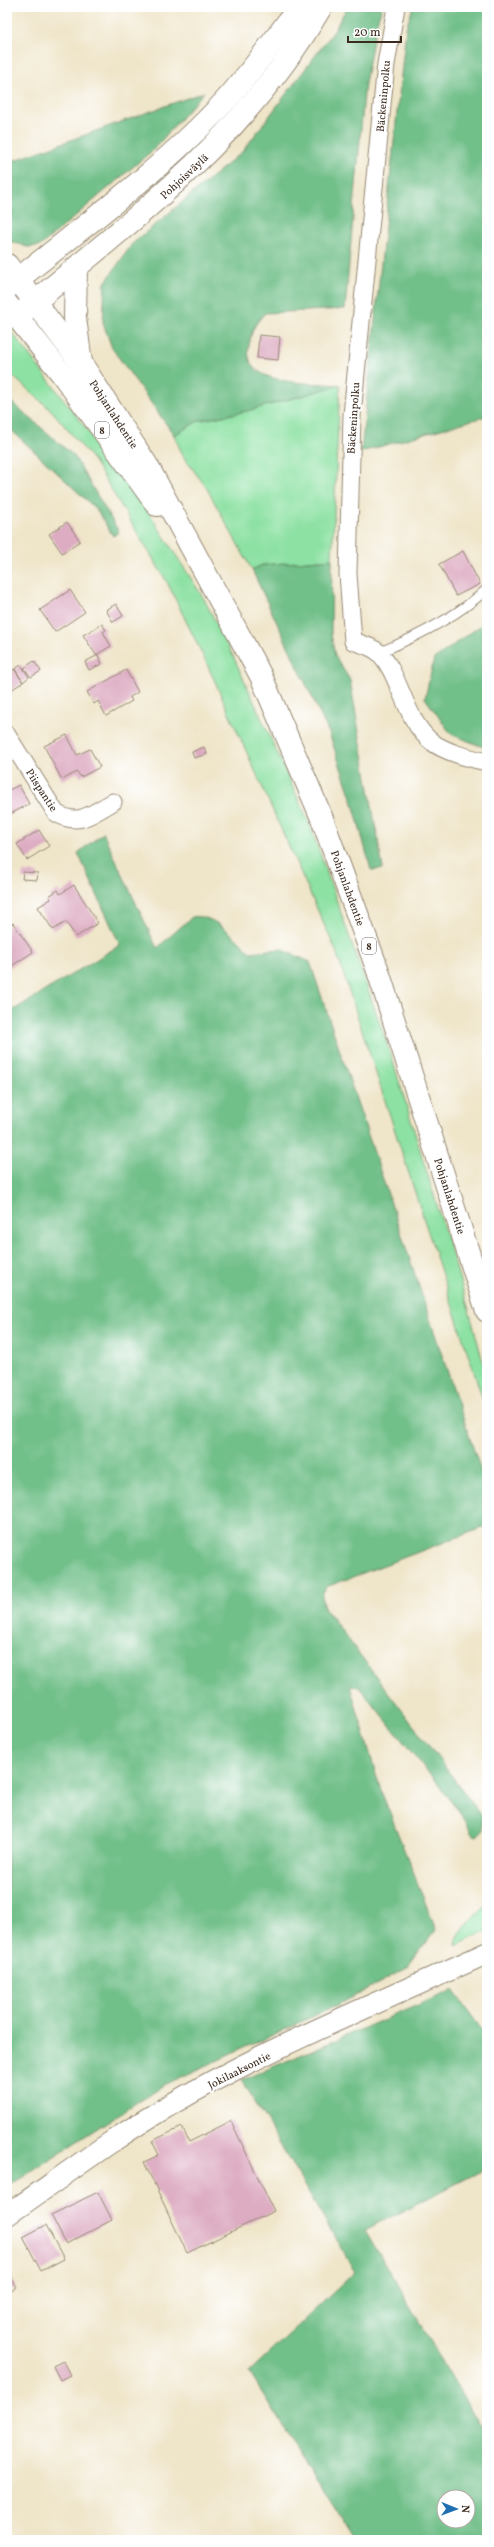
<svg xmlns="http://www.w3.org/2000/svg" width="494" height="2547" font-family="Vollkorn,serif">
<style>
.green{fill:#8ce1a3;stroke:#648660}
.forest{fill:#71bf89;stroke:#567454;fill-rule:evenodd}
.building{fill:#ddacc2}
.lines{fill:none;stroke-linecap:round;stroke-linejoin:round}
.service-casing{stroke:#958874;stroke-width:11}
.minor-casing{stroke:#958874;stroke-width:19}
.tertiary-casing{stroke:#958874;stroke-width:23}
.secondary-casing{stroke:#958874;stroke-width:24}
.trunk-casing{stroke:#958874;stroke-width:24}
.service{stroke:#fff;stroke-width:9}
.minor{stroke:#fff;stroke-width:17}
.tertiary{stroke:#fff;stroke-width:21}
.secondary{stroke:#fff;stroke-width:22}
.trunk{stroke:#fff;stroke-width:22}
.labels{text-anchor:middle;stroke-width:4;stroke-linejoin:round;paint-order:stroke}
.shield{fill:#fff;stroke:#766a62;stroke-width:1}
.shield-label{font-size:10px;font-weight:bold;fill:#3b2a1e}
.street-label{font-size:11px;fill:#3b2a1e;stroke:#fff}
</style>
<rect width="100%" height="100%" fill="#fff"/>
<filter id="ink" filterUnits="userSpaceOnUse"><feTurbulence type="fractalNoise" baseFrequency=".025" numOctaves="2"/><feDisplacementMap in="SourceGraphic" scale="8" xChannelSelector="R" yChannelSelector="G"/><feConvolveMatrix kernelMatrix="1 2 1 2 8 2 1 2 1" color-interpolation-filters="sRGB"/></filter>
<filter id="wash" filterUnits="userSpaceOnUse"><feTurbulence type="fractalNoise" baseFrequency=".012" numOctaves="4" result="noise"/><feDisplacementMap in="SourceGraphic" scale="16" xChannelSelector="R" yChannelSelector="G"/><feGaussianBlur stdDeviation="0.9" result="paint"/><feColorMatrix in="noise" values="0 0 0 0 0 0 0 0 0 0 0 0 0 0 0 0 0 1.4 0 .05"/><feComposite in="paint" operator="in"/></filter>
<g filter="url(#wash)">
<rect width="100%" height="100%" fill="#efe5c9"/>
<g class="green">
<path d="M 7,326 L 139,497 L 204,599 L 235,660 L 310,825 L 391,1055 L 469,1310 L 487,1377 L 487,1412 L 336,951 L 207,664 L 167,582 L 94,461 L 52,411 L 7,371 Z"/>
<path d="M 340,385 L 332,559 L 262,565 L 252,570 L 206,487 L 183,456 L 174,435 L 198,421 L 247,411 Z"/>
<path d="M 487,1903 L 487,1931 L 456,1946 C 455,1931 479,1914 487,1903 Z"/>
</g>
<g class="forest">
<path d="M 347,7 L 382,7 L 376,25 L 365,83 L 345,309 L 265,313 C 254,325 252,329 249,345 C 241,388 312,382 340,385 L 247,411 L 198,421 L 174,435 L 112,348 L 103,323 L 105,283 L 132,244 L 242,152 L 334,31 Z"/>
<path d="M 413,7 L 487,7 L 487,416 L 361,452 L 406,28 Z"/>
<path d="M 204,92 L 153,150 L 40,246 L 27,247 L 7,240 L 7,163 Z"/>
<path d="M 7,398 L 74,456 L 119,532 L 113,536 L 96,509 L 7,426 Z"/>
<path d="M 332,559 L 331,634 L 335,656 L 350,680 L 383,869 L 371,870 L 353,803 L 329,733 L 252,570 L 262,565 Z"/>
<path d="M 487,621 L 487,747 L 483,747 L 451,734 L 425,698 L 434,659 Z"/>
<path d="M 103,833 L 157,948 L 192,917 C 214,913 236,939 250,952 L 281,949 L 310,962 L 487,1489 L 487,1526 L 326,1587 L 322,1595 L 323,1606 L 482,1816 L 482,1831 L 477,1836 L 472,1834 L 457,1808 L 359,1687 L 350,1686 L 381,1791 L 436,1930 L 407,1968 L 340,2004 L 162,2086 L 7,2187 L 7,1014 L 120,945 L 78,853 Z"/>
<path d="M 453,1990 L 487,2037 L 487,2168 L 365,2230 L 487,2437 L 487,2540 L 354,2540 L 249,2372 L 355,2272 L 242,2080 ZM 444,2497 L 468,2497 L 468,2521 L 444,2521 Z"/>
</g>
<g id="blocks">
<g class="building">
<path d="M 259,335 L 280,337 L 278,360 L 257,358 Z"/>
<path d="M 67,522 L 80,541 L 62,553 L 49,534 Z"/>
<path d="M 463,551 L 480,584 L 456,596 L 439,564 Z"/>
<path d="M 70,590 L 85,612 L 55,632 L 40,610 Z"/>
<path d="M 116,604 L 123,616 L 113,622 L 106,610 Z"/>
<path d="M 102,624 L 106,630 L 103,632 L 111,646 L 96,655 L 83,635 Z"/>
<path d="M 98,655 L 102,664 L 89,670 L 85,662 Z"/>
<path d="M 34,661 L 41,671 L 31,677 L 24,668 Z"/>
<path d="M 21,665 L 29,677 L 23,682 L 15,669 Z"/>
<path d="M 14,669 L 23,682 L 7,693 L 7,673 Z"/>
<path d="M 126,670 L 138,692 L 130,697 L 132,701 L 106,716 L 98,701 L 94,704 L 87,692 Z"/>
<path d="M 67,735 L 77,755 L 90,749 L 100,767 L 81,777 L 77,772 L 62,780 L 44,746 Z"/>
<path d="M 204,747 L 207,754 L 194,758 L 192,752 Z"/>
<path d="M 19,785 L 29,804 L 7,816 L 7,791 Z"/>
<path d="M 39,830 L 49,846 L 27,860 L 17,844 Z"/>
<path d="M 23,872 L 38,873 L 37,880 L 22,879 Z"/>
<path d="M 74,885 L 98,923 L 76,937 L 66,922 L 53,930 L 38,907 L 51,899 L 49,896 L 58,890 L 60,894 Z"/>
<path d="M 13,923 L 33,952 L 7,969 L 7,927 Z"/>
<path d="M 231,2121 L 274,2211 L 187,2253 L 144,2162 L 159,2155 L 152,2141 L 182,2127 L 189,2142 Z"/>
<path d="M 98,2192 L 112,2220 L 66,2244 L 51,2215 Z"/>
<path d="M 46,2225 L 64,2259 L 41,2271 L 23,2237 Z"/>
<path d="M 9,2275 L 17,2287 L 7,2294 L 7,2277 Z"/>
<path d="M 63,2361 L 70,2375 L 60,2380 L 53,2366 Z"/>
</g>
</g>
</g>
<g filter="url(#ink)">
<use href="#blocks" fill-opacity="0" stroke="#958874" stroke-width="1"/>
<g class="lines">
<g class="service-casing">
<path id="service" d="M 378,653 C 414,638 459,615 487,589"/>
</g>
<g class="minor-casing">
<g id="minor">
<path d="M 396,7 L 386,64 L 352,415 L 348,574 L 353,641 C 361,644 371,646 378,652 C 400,672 404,720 432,742 C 447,753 470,758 487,762"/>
<path d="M 7,735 L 56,813 C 79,827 91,814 113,802"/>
</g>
</g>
<g class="tertiary-casing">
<path id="tertiary" d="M 7,2215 C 61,2178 113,2138 170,2105 C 271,2046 381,2002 487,1953"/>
</g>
<g class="secondary-casing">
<g id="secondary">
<path d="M 76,268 L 75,318 L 81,363"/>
<path d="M 7,288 C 81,228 161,171 226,100 C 252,71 275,39 299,7"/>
<path d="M 17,317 C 132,219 243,141 321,7"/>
</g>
</g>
<g class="trunk-casing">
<g id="trunk">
<path d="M 7,265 L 81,363 L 148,467 L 261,676 L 321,816 L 377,968 L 487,1311"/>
<path d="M 7,304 L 62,374 L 157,505"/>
</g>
</g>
<use href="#service" class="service"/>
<use href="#minor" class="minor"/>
<use href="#tertiary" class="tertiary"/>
<use href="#secondary" class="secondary"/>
<use href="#trunk" class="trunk"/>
</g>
</g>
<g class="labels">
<g class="shield">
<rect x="95" y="422" width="14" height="16" rx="3"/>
<rect x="362" y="938" width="14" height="16" rx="3"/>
</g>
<g class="shield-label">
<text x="102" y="434">8</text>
<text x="369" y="950">8</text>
</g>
<g class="street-label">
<text transform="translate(383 96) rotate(-85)" y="4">Bäckeninpolku</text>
<text transform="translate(184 176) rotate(-43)" y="4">Pohjoisväylä</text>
<text transform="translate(114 414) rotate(57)" y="4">Pohjanlahdentie</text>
<text transform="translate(353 418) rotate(-86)" y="4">Bäckeninpolku</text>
<text transform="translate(42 790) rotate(57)" y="4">Piispantie</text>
<text transform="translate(348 888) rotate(70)" y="4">Pohjanlahdentie</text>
<text transform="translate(450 1196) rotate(72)" y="4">Pohjanlahdentie</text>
<text transform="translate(239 2070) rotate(-27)" y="4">Jokilaaksontie</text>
</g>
</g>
<rect width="494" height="2547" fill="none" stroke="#fff" stroke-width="24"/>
<g transform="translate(456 2509) rotate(91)"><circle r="19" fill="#ffffff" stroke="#b1aaa5"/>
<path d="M0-3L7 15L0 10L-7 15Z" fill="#1f6fb2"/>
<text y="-6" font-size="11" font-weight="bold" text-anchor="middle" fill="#3b2a1e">N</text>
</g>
<path d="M348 36v6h53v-6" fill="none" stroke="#3b2a1e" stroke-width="2"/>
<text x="354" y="36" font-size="12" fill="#3b2a1e" stroke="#ffffff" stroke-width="3" paint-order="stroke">20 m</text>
</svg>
